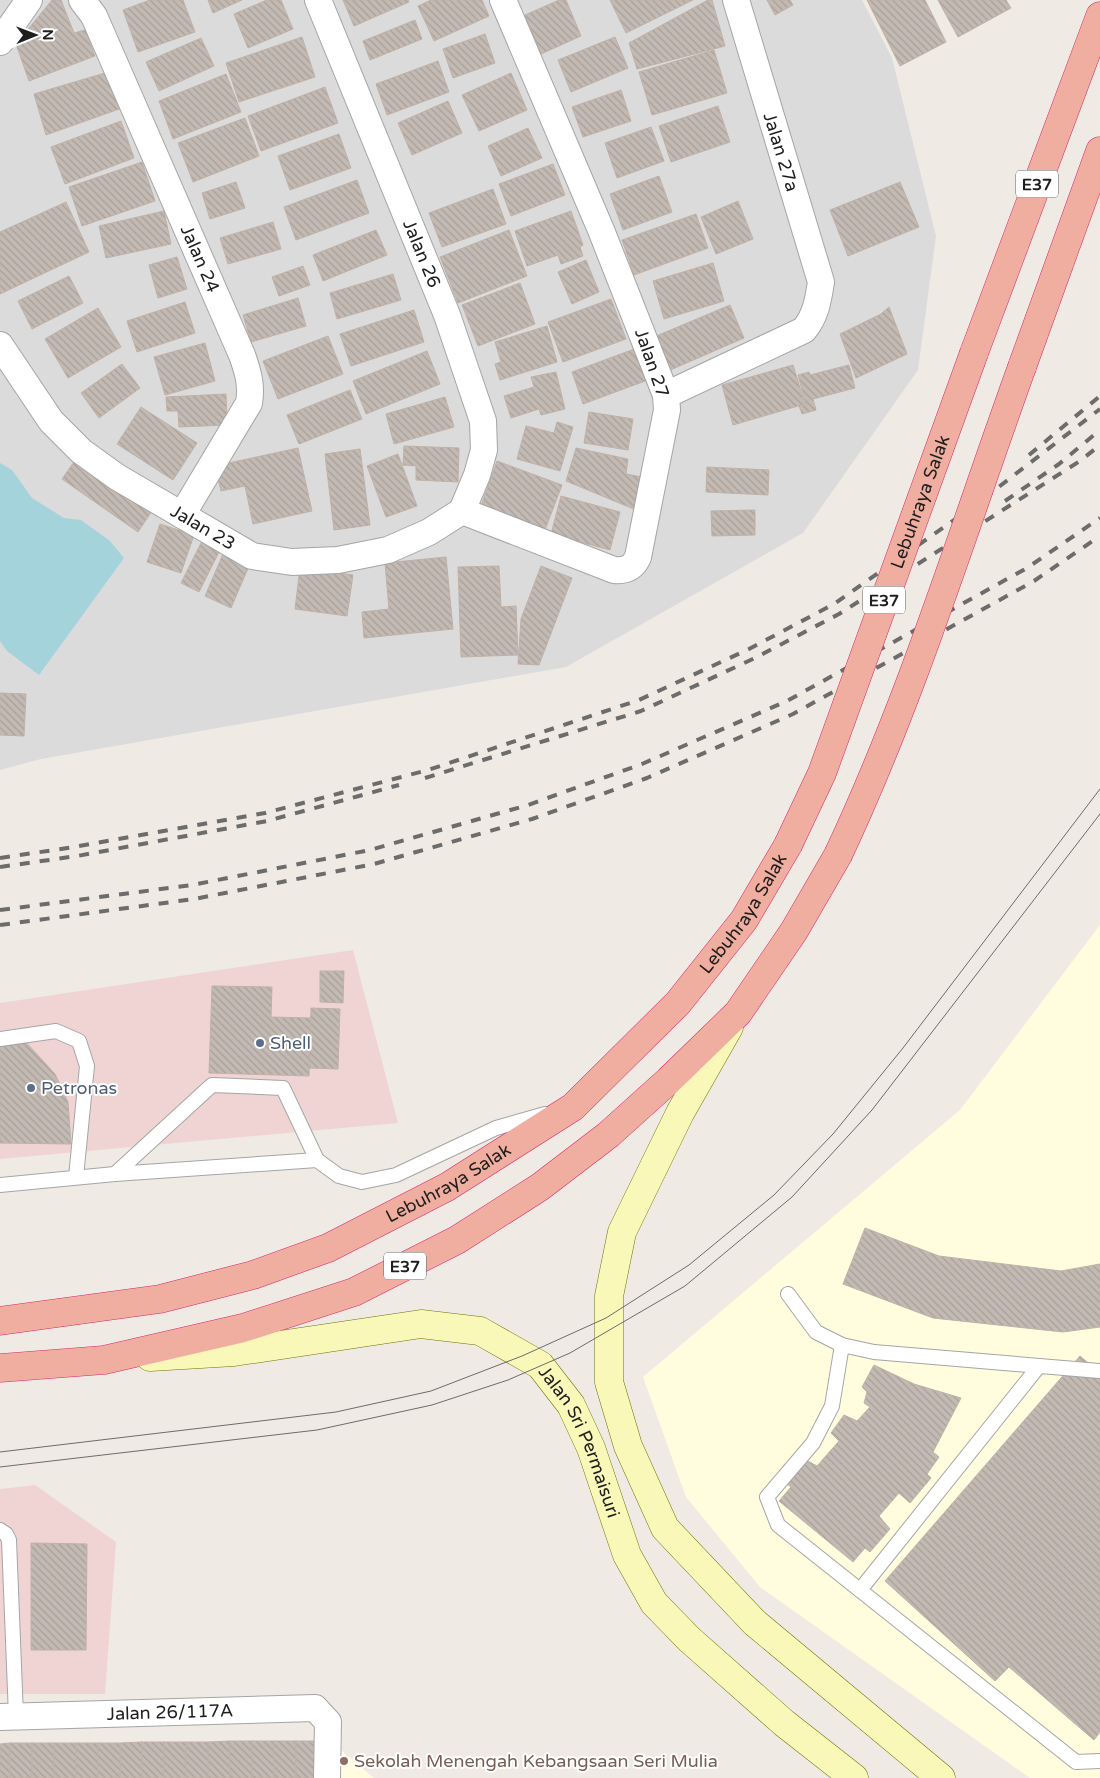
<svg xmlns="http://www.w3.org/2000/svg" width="1100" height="1778" font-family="'Varela Round',sans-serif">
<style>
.residential{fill:#dcdbdb}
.commercial{fill:#f0d4d4}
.education{fill:#fffdde}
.water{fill:#a5d3dc}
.building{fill:url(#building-back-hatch);stroke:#c0b1a7}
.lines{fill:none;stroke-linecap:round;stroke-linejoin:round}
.service-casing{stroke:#a5a5a5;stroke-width:16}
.minor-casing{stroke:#a5a5a5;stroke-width:28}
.secondary-casing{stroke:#6e7406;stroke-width:29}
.trunk-casing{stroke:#d8276c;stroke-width:29}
.service{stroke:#fff;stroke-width:14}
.minor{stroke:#fff;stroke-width:26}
.secondary{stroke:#f9f8b9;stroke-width:28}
.trunk{stroke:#f0aea0;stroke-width:28}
.tram{stroke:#6c6c6c;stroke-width:1}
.rail{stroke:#6c6c6c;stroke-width:4;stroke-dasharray:10 10;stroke-linecap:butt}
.trunk-bridge-casing{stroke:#d8276c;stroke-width:29;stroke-linecap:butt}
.trunk-bridge{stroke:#f0aea0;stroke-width:28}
.service-dot{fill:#5c6f8a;stroke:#fff;stroke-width:2}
.education-dot{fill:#8d6e63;stroke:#fff;stroke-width:2}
.labels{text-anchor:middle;stroke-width:4;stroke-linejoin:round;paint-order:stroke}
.shield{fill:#fff;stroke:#626262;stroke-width:1}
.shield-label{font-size:16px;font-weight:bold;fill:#1e1e1e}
.street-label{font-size:18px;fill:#1e1e1e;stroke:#fff}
.service-label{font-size:18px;fill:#4e5e75;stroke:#fff;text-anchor:start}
.education-label{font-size:18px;fill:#785e54;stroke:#fff;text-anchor:start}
</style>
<defs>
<pattern id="building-back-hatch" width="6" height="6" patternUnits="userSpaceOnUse" patternTransform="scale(1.25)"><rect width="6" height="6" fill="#c4bab4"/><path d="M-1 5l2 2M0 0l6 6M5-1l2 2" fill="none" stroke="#a89f9a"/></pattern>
</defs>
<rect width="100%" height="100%" fill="#efebe4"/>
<path class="residential" d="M 0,0 L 862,0 L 892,58 L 936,236 L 918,370 L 803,533 L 566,667 L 41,759 L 0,770 Z"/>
<g class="commercial">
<path d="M 353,950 L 398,1123 L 0,1159 L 0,1003 Z"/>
<path d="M 35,1485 L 116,1542 L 105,1694 L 0,1694 L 0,1489 Z"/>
</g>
<g class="education">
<path d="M 1100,925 L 1100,1778 L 1030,1778 L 760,1587 L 686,1497 L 643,1377 L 960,1110 Z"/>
<path d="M 335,1745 L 374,1778 L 334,1778 Z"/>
</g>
<path class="water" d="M 0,463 L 12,470 L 32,498 L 64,518 L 81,520 L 110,541 L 124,558 L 39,675 L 7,651 L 0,641 Z"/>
<g class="building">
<path d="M 52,0 L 61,0 L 74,33 L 85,30 L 95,56 L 29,81 L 16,44 Z"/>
<path d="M 150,0 L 183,0 L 195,32 L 138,52 L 123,10 Z"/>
<path d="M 208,0 L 242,0 L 213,13 Z"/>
<path d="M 267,0 L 281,0 L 293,29 L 248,48 L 234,14 Z"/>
<path d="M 343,0 L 408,0 L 409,2 L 354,26 Z"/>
<path d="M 431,0 L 482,0 L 489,16 L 434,41 L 418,6 Z"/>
<path d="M 559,0 L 566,0 L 581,36 L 541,54 L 525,15 Z"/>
<path d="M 610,0 L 693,0 L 626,33 Z"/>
<path d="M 708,0 L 712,0 L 725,46 L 637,69 L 629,43 Z"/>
<path d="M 767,0 L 790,0 L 793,5 L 775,15 Z"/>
<path d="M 867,0 L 925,0 L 946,42 L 900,66 Z"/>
<path d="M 938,0 L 1006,0 L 1011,8 L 958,37 Z"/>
<path d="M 415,20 L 422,39 L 370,60 L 363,41 Z"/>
<path d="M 485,34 L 495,63 L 453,78 L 443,49 Z"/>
<path d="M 302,37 L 315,77 L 239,102 L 226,63 Z"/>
<path d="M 615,37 L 628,68 L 571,92 L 558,60 Z"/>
<path d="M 201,38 L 214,66 L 159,91 L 146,62 Z"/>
<path d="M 714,50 L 727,93 L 652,115 L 639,72 Z"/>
<path d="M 438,61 L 449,92 L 387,115 L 376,84 Z"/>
<path d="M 105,73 L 122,108 L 46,135 L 34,94 Z"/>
<path d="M 511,73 L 527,110 L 479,131 L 462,95 Z"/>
<path d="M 226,74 L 241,112 L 173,139 L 159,101 Z"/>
<path d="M 325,87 L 338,123 L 261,151 L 248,116 Z"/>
<path d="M 621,90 L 631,121 L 583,137 L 572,107 Z"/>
<path d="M 448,101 L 462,133 L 412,155 L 398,123 Z"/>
<path d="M 718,106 L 730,142 L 671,162 L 659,126 Z"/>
<path d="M 245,118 L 259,156 L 193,182 L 178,143 Z"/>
<path d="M 121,121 L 134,158 L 65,184 L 51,147 Z"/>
<path d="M 651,127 L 664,161 L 617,178 L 605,143 Z"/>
<path d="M 528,128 L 542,158 L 501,176 L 488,146 Z"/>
<path d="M 339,134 L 351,168 L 290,190 L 278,156 Z"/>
<path d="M 142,162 L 155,201 L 82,226 L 69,187 Z"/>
<path d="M 553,164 L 565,195 L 511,216 L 499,184 Z"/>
<path d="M 659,176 L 672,212 L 623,230 L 610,194 Z"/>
<path d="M 357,180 L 369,213 L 296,240 L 284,207 Z"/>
<path d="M 236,182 L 245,208 L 210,219 L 202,193 Z"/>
<path d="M 900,182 L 919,227 L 848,256 L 830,210 Z"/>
<path d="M 493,189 L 506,224 L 442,247 L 429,213 Z"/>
<path d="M 738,201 L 753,239 L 716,254 L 701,217 Z"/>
<path d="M 66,202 L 89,252 L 0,294 L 0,232 Z"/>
<path d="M 164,211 L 171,244 L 106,258 L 99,226 Z"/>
<path d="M 571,211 L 583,245 L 580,247 L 583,256 L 561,264 L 558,255 L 527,266 L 515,231 Z"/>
<path d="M 696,214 L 708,248 L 634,275 L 622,240 Z"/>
<path d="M 273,222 L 281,249 L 228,264 L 220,238 Z"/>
<path d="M 376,230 L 387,255 L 323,281 L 313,255 Z"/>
<path d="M 509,230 L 527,276 L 458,303 L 440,257 Z"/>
<path d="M 177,257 L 187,289 L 158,298 L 149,265 Z"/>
<path d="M 586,260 L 599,292 L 572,304 L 558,272 Z"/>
<path d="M 713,263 L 724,301 L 664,319 L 653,281 Z"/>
<path d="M 303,266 L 310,285 L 279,296 L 272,277 Z"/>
<path d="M 393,274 L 401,300 L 337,319 L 330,293 Z"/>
<path d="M 69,276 L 83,303 L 32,329 L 18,301 Z"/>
<path d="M 520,283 L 535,324 L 478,346 L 462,305 Z"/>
<path d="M 298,298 L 306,326 L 251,342 L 243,315 Z"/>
<path d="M 611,299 L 626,339 L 563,362 L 548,322 Z"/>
<path d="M 185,302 L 195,333 L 137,352 L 127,321 Z"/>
<path d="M 730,305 L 744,338 L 668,371 L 654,337 Z"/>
<path d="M 889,307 L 907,354 L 856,378 L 840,334 L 881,314 Z"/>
<path d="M 98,308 L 121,347 L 68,378 L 45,339 Z"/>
<path d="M 414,310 L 424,342 L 351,366 L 340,334 Z"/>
<path d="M 547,326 L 557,362 L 500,380 L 495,364 L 501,362 L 495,342 Z"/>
<path d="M 328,336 L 343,374 L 278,399 L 263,361 Z"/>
<path d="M 205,343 L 215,381 L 165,395 L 154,357 Z"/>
<path d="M 637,348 L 648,380 L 583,404 L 572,372 Z"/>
<path d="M 427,351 L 440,384 L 366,414 L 353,381 Z"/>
<path d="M 122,364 L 140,388 L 99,418 L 81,393 Z"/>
<path d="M 793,365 L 805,404 L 733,425 L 722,385 Z"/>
<path d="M 849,365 L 855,388 L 813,399 L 816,410 L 802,414 L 799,406 L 806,405 L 798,375 L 809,372 L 810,375 Z"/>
<path d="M 556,372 L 565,409 L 541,415 L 539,409 L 511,418 L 504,396 L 534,387 L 531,377 Z"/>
<path d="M 350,390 L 362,419 L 299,444 L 287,415 Z"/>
<path d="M 226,394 L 227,425 L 179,427 L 178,411 L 167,411 L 166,397 Z"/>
<path d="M 445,397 L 454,427 L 394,444 L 386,414 Z"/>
<path d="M 141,407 L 197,443 L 173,480 L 117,444 Z"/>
<path d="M 589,412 L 633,419 L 628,450 L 584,443 Z"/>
<path d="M 557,422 L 573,427 L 560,471 L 517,459 L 526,426 L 554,433 Z"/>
<path d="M 404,446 L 459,448 L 458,482 L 416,480 L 416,466 L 403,465 Z"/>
<path d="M 298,448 L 312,511 L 253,524 L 245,486 L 221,491 L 215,466 Z"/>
<path d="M 576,448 L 628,459 L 626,474 L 642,477 L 636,510 L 566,481 Z"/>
<path d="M 360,449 L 370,525 L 334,530 L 325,454 Z"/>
<path d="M 398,454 L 417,506 L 386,517 L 367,466 Z"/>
<path d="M 76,459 L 152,511 L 138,532 L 62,479 Z"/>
<path d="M 497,461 L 562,485 L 545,530 L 481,506 Z"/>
<path d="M 707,467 L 769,470 L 768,495 L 706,492 Z"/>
<path d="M 561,496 L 620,512 L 610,550 L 551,534 Z"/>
<path d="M 755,510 L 755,535 L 712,536 L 711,511 Z"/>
<path d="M 160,524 L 194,535 L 181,573 L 147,562 Z"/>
<path d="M 202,541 L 220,550 L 199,592 L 181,583 Z"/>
<path d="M 223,554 L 249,566 L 231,608 L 205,596 Z"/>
<path d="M 446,557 L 453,629 L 364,638 L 362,612 L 389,609 L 385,563 Z"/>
<path d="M 499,566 L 501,607 L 516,606 L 518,655 L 461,657 L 458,567 Z"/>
<path d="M 541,566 L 572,578 L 539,665 L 518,664 L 521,619 Z"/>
<path d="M 300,568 L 353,575 L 347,616 L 295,609 Z"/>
<path d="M 0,693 L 26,694 L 24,736 L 0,735 Z"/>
<path d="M 320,971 L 344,971 L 343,1003 L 320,1002 Z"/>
<path d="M 212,986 L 272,987 L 271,1017 L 311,1018 L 309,1076 L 209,1073 Z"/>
<path d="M 311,1008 L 340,1009 L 338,1069 L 309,1068 Z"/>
<path d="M 23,1039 L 55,1074 L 68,1102 L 71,1144 L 0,1143 L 0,1045 Z"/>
<path d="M 865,1228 L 939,1256 L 1061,1271 L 1100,1264 L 1100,1327 L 1063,1332 L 933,1318 L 843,1284 Z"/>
<path d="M 1080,1356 L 1100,1373 L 1100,1732 L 1094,1740 L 1009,1667 L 995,1681 L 885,1581 Z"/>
<path d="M 874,1365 L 914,1384 L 961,1398 L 933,1452 L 939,1457 L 927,1474 L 931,1478 L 910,1503 L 899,1493 L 879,1516 L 890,1529 L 870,1552 L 865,1548 L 853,1562 L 779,1501 L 791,1487 L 786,1483 L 806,1460 L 817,1466 L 839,1441 L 831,1433 L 844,1415 L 857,1421 L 870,1407 L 864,1403 L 867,1392 L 862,1387 Z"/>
<path d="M 31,1543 L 87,1544 L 86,1650 L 31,1650 Z"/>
<path d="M 230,1741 L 230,1778 L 208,1778 L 208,1742 Z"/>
<rect x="230" y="1741" width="22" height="37"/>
<rect x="252" y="1741" width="22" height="37"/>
<rect x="274" y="1741" width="22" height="37"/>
<rect x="296" y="1741" width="22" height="37"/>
<path d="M 142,1742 L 142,1778 L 120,1778 L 120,1743 Z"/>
<rect x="142" y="1742" width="22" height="36"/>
<rect x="164" y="1742" width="22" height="36"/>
<rect x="186" y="1742" width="22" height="36"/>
<path d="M 10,1743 L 10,1778 L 0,1778 L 0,1744 Z"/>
<rect x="10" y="1743" width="22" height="35"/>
<rect x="32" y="1743" width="22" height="35"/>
<rect x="54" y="1743" width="22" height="35"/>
<rect x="76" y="1743" width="22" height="35"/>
<rect x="98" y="1743" width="22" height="35"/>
</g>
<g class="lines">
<g class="service-casing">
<g id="service">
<path d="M 0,1039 L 56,1031 L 79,1041 L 87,1066 L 76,1177"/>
<path d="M 115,1174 L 212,1085 L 283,1088 L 317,1160 L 339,1176 L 362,1182 L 396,1175 L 496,1128 L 545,1114"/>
<path d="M 0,1185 L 115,1174 L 317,1160"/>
<path d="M 788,1294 L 816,1332 L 842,1345 L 874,1352 L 1100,1371"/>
<path d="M 842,1345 L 832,1406 L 813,1443 L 767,1497 L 778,1525 L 1076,1762 L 1100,1761"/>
<path d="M 0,1530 L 6,1534 L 9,1540 L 16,1716"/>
<path d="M 860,1590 L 1039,1366"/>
</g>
</g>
<g class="minor-casing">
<g id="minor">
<path id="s1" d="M 82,0 L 94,16 L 242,355 C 248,372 252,385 249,403 L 182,515"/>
<path id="s2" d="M 318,0 L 447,315 L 483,421 L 484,450 L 477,475 L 462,511"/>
<path d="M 0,42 L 29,0"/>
<path id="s3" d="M 0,345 L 51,421 L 81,451 L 117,477 L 252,556 L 292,562 L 338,560 L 388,550 L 429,532 L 462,511"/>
<path d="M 666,395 L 804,330 C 816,315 818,301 821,282 L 736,0"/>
<path d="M 462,511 L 614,570 C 626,571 633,568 638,557 L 667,410 L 666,395 L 601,230 L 503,0"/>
<path id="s4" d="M 0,1717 L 315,1708 L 328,1722 L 327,1778"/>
</g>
</g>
<g class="secondary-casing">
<g id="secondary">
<path d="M 729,1027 L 680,1113 L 622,1232 L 609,1296 L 609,1382 L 628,1446 L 665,1528 L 755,1623 L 941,1778"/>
<path id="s5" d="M 150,1357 L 234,1352 L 421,1324 L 480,1331 L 540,1365 L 571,1405 L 591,1448 L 627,1555 L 654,1603 L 689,1639 L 784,1723 L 854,1778"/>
</g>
</g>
<g class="trunk-casing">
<g id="trunk">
<path d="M 974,353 L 1100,16"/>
<path d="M 1022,367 L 1100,151"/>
<path id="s6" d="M 0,1321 L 160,1299 L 253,1275 L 328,1248 L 447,1187 L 573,1107 L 678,1003 L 744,920 L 788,845"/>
<path d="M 0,1368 L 104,1360 L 243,1328 L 354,1292 L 457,1240 L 540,1187 L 608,1135 L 668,1081 L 738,1013 L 794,931 L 838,855"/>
</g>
</g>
<use href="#service" class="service"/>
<use href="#minor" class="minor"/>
<use href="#secondary" class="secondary"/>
<use href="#trunk" class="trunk"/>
<g class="tram">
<path d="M 0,1452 L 336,1412 L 431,1391 L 522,1356 L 606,1318 L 689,1265 L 774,1195 L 833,1134 L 903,1048 L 1100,789"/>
<path d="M 0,1467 L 317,1430 L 432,1405 L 508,1380 L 570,1353 L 685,1286 L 792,1197 L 872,1110 L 1100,814"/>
</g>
<g class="rail">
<path d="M 1029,455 L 1100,396"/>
<path d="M 1005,501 L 1059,464 L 1100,430"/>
<path d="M 425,778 L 641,711 L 755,658 L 839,614 L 1080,461 L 1100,445"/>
<path d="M 0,858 L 74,847 L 265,813 L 428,770 L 639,700 L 749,649 L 834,604 L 974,506 L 1100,409"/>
<path d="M 0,867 L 77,856 L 267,821 L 399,785"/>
<path d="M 0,910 L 192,885 L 370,850 L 528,805 L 642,764 L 787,701 L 1027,568 L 1100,518"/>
<path d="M 0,925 L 194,899 L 374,864 L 532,819 L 647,778 L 793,714 L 1034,581 L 1100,536"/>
</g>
<g class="trunk-bridge-casing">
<g id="trunk-bridge">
<path id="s7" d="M 788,845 L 822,773 L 974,353"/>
<path d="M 838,855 C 912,698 963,530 1022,367"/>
</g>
</g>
<use href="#trunk-bridge" class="trunk-bridge"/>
</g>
<g class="service-dot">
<circle cx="260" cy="1043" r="5"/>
<circle cx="31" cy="1088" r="5"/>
</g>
<circle class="education-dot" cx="344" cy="1761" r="5"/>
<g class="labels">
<g class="shield">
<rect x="1016" y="170.5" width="42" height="27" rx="4"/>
<rect x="863" y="586.5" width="42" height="27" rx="4"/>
<rect x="384" y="1252.5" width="42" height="27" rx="4"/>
</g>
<g class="shield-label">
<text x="1037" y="190">E37</text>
<text x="884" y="606">E37</text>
<text x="405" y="1272">E37</text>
</g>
<g class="street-label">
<text transform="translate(781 152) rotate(73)" y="6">Jalan 27a</text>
<text dy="6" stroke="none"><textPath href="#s2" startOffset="274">Jalan 26</textPath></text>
<text dy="6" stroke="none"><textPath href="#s1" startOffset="285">Jalan 24</textPath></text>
<text transform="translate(652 363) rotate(71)" y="6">Jalan 27</text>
<text dy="6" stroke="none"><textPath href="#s7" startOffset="368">Lebuhraya Salak</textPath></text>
<text dy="6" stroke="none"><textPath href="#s3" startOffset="278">Jalan 23</textPath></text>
<text dy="6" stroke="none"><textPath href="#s6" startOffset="879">Lebuhraya Salak</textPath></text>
<text dy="6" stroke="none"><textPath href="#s6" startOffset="474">Lebuhraya Salak</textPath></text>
<text dy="6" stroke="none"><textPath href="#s5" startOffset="489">Jalan Sri Permaisuri</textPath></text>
<text dy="6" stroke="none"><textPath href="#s4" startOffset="170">Jalan 26/117A</textPath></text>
</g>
<g class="service-label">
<text x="270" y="1049">Shell</text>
<text x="41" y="1094">Petronas</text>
</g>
<g class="education-label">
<text x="354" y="1767">Sekolah Menengah Kebangsaan Seri Mulia</text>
</g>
</g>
<g transform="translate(35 35) rotate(89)" stroke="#ffffff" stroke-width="4" paint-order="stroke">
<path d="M0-4L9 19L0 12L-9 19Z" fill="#1e1e1e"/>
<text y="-8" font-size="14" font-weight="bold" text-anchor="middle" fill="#1e1e1e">N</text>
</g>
</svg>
